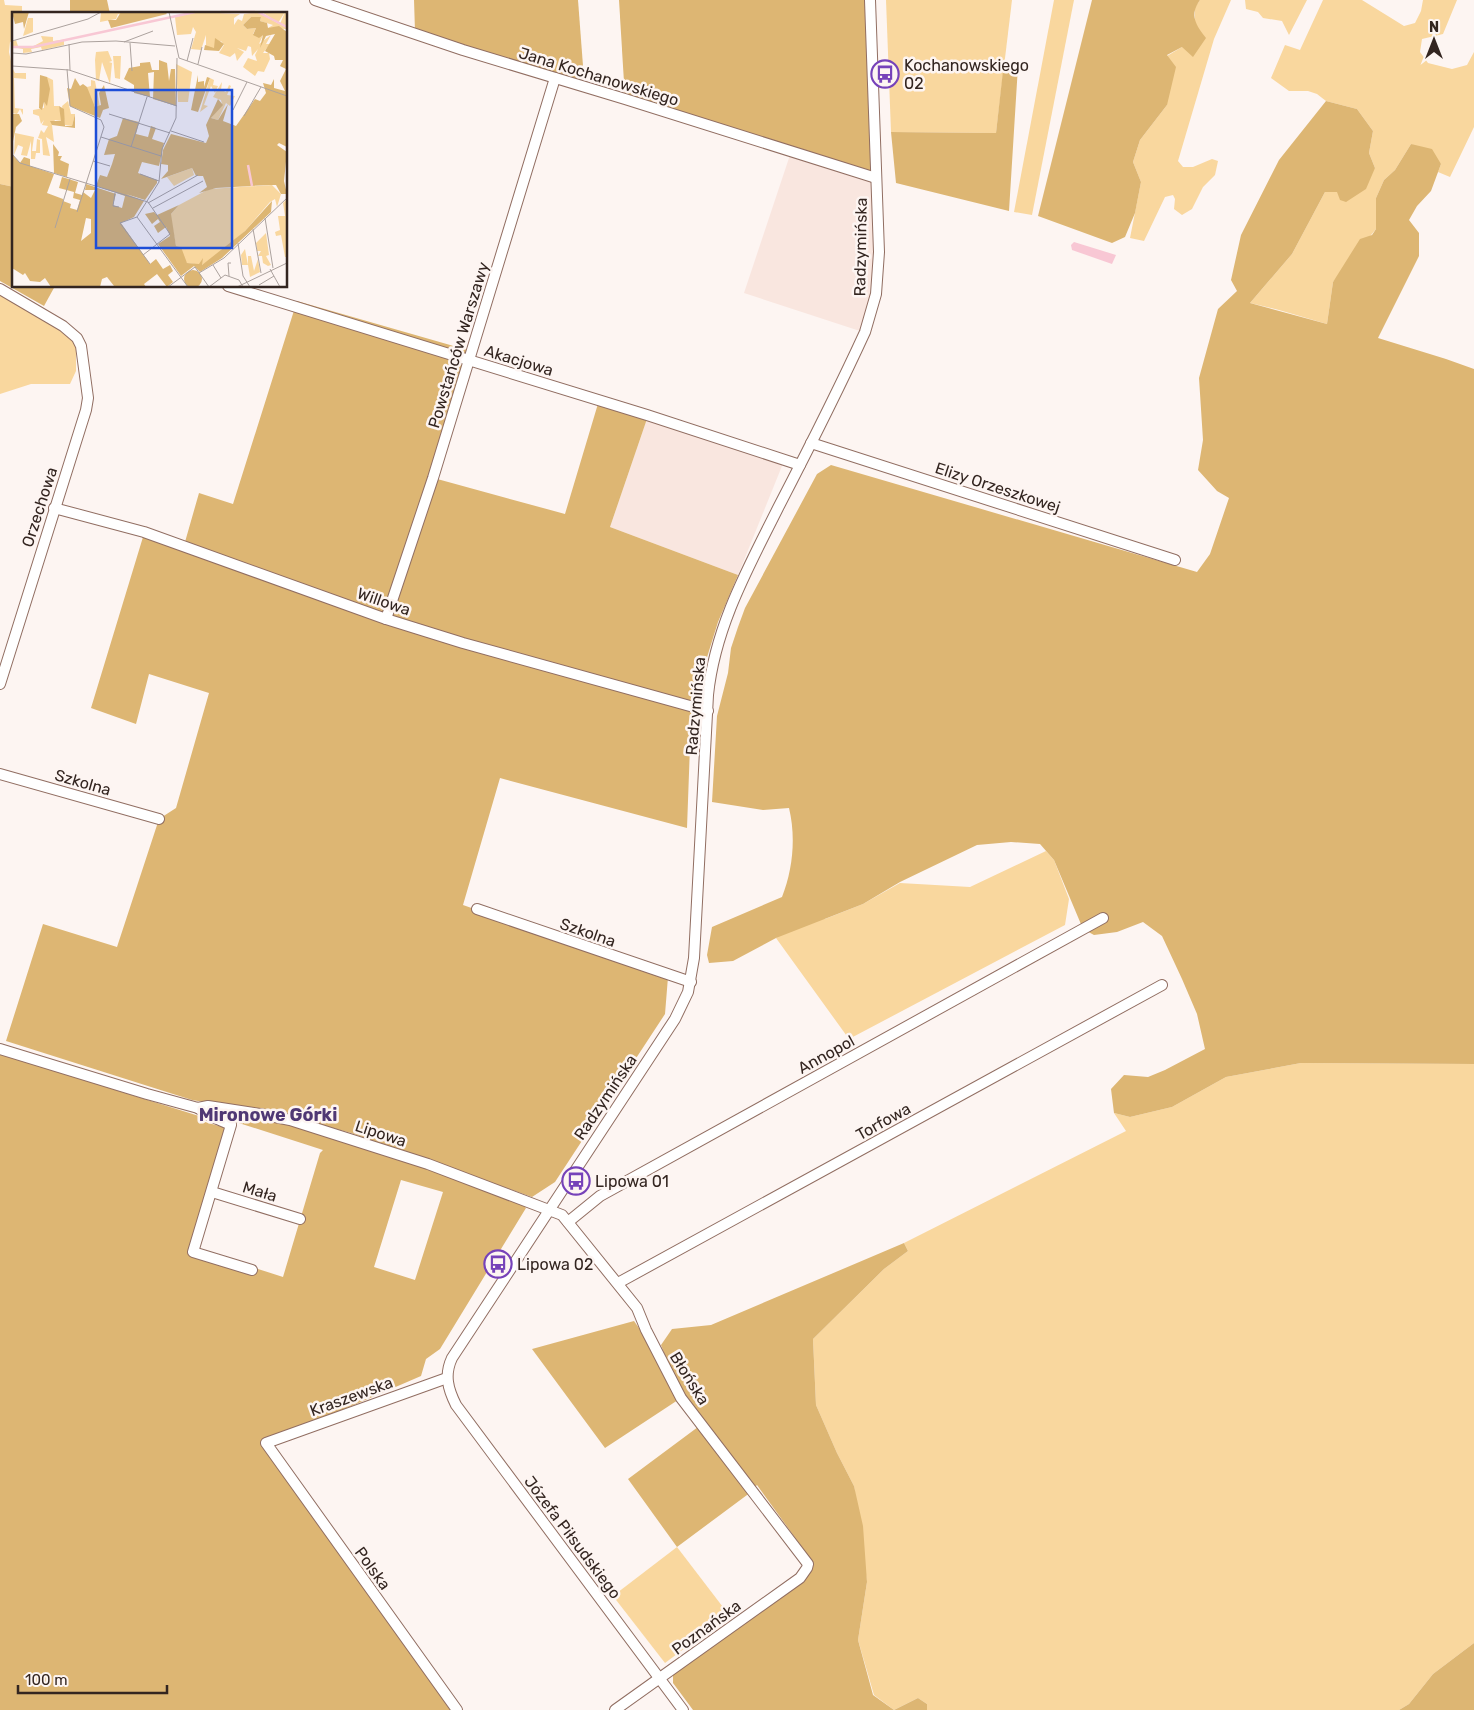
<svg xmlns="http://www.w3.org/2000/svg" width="1474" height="1710" font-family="Rubik,sans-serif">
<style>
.built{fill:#f9e6df}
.green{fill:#f9d79e}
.forest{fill:#ddb673;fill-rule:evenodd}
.water{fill:#f8c7d4}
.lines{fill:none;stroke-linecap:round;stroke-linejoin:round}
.minor-casing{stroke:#916e62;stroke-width:12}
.minor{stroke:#fff;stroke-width:10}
.labels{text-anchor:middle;stroke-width:5;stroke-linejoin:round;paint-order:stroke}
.poi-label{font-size:16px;fill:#332520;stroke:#fdf5f2;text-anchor:start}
.street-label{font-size:16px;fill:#332520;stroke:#fdf5f2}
.neighbourhood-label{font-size:18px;font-weight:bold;fill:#503874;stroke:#fdf5f2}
.inset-river{fill:none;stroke:#f8c7d4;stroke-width:2.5}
.inset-road{fill:none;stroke:#aca29e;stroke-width:1}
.view{fill:#1d4ed8;fill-opacity:0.15;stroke:#1d4ed8;stroke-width:2.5}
.inset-edge{fill:none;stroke:#332520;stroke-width:2.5}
</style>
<rect width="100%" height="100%" fill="#fdf5f2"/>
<g class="built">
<path d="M 791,152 L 874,178 L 881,282 L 863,332 L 744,293 Z"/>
<path d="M 649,413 L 784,461 L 738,575 L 610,527 Z"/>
</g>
<g class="green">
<path d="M 0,0 L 4,0 L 5,5 L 22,6 L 22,14 L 14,14 L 14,40 L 10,42 L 9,52 L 14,75 L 14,187 L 0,184 Z"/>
<path d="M 886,0 L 1012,0 L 996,133 L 891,132 Z"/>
<path d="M 1054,0 L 1074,0 L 1032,215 L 1014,212 Z"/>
<path d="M 1200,0 L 1231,0 L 1214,39 L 1178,161 L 1183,167 L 1193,167 L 1212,159 L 1218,161 L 1215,175 L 1203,187 L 1192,209 L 1182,215 L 1174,209 L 1175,199 L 1173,195 L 1165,197 L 1144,241 L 1130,238 L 1141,182 L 1133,162 L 1140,140 L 1167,105 L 1167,56 L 1182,47 L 1195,23 L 1195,7 Z"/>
<path d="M 1245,0 L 1307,0 L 1289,35 L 1282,21 L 1263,18 L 1258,12 L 1246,9 Z"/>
<path d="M 1323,0 L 1362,0 L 1404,26 L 1415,23 L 1421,11 L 1423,0 L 1457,0 L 1443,34 L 1422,39 L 1420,52 L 1428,63 L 1452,69 L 1467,65 L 1474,52 L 1474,127 L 1450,177 L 1438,172 L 1441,164 L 1411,144 L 1395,170 L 1384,180 L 1376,198 L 1376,229 L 1333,282 L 1327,324 L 1279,310 L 1250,303 L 1292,254 L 1325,192 L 1337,191 L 1375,168 L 1369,153 L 1373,131 L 1357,109 L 1326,101 L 1317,94 L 1308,91 L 1289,91 L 1271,78 L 1285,45 L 1300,50 Z"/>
<path d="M 0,290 L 76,340 L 76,371 L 70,384 L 31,384 L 0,394 Z"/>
<path d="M 1046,851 L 1054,860 L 1069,899 L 1065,925 L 849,1039 L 776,938 L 811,916 L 825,919 L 863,904 L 900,883 L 970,887 Z"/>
<path d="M 1301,1063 L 1474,1064 L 1474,1643 L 1433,1674 L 1409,1704 L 1399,1710 L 927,1710 L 927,1704 L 918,1698 L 894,1710 L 874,1695 L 858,1640 L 867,1582 L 854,1486 L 837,1453 L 816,1405 L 813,1339 L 884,1269 L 908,1251 L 904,1243 L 1126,1131 L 1114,1113 L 1130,1117 L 1172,1107 L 1226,1077 Z"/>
<path d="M 677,1547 L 729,1615 L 665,1663 L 613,1596 Z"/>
</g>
<g class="forest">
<path d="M 70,0 L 107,0 L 110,14 L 70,14 Z"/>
<path d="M 414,0 L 578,0 L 584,79 L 549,75 L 415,32 Z"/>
<path d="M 619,0 L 869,0 L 874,178 L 625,99 Z"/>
<path d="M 1092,0 L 1200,0 C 1189,15 1196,25 1206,38 L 1193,57 L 1182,47 L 1167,55 L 1176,67 L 1167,105 L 1140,140 L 1133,162 L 1141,182 L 1135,213 L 1125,237 L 1112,243 L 1038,216 Z"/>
<path d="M 1004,62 L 1018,66 L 1009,211 L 896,183 L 891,132 L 996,133 Z"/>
<path d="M 1326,101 L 1357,109 L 1373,131 L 1369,153 L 1375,168 L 1366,189 L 1346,202 L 1340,200 L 1337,192 L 1325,192 L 1292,254 L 1250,303 L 1327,324 L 1333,282 L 1360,239 L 1372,235 L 1376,229 L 1376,198 L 1384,180 L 1395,170 L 1411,144 L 1432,149 L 1441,164 L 1431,191 L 1417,206 L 1409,220 L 1419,233 L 1419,256 L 1378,338 L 1446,359 L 1474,369 L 1474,1064 L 1301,1063 L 1226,1077 L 1172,1107 L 1130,1117 L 1114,1113 L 1111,1089 L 1124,1075 L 1148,1077 L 1165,1070 L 1205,1049 L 1197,1014 L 1182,979 L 1162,936 L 1143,922 L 1117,932 L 1094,935 L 1083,929 L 1054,860 L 1040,844 L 1011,842 L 977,845 L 900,882 L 863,904 L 776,938 L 733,961 L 709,963 L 707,955 L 712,927 L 782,897 C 793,869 796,837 789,808 L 763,810 L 712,802 L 717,716 L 728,673 L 731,648 L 738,627 L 745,608 L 817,474 L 831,465 L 1197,572 L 1210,554 L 1229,498 L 1217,491 L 1198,470 L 1203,440 L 1199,378 L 1218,309 L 1237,291 L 1231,280 L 1241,235 L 1279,160 Z"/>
<path d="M 0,184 L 14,187 L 14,286 L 55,286 L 44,306 L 0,281 Z"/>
<path d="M 297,301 L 471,351 L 430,477 L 565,514 L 600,397 L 649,413 L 610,527 L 738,575 L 718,622 L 704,667 L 704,688 L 692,691 L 687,828 L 500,778 L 463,905 L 668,977 L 665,1014 L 555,1182 L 532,1197 L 351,1133 L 289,1116 L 192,1100 L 6,1041 L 43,924 L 117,947 L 159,819 L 176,808 L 209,693 L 149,674 L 136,724 L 91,708 L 143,537 L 183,549 L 199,493 L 233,504 Z"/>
<path d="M 0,1054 L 199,1116 L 205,1122 L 226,1128 L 190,1247 L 283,1277 L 320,1153 L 323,1150 L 217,1116 L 217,1111 L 294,1126 L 325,1134 L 519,1201 L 526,1208 L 440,1349 L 426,1359 L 421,1376 L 266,1443 L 458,1710 L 0,1710 ZM 401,1180 L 443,1192 L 415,1280 L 374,1267 Z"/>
<path d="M 904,1243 L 908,1251 L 884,1269 L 813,1339 L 816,1405 L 837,1453 L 854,1486 L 863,1526 L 867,1582 L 858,1640 L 873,1695 L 894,1710 L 918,1698 L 927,1704 L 927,1710 L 693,1710 L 673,1683 L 673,1673 L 805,1577 L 812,1570 L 809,1557 L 757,1485 L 747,1495 L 677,1547 L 628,1479 L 702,1424 L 681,1398 L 605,1448 L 532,1349 L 634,1321 L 673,1376 L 661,1345 L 672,1329 L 711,1325 Z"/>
<path d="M 1474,1643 L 1474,1710 L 1399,1710 L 1409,1704 L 1433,1674 Z"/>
</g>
<path class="water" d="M 1074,242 L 1116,255 L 1112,264 L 1072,250 L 1071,245 Z"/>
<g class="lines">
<g class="minor-casing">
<g id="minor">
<path d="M 315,0 L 463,50 L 625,99 L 876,178"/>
<path d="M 228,286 L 647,415 L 800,465"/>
<path d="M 0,289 L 63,326 L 77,338 L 81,346 L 88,398 L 86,410 L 0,684"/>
<path d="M 811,443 L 1175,560"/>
<path d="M 54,508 L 144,532 L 386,619 L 463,643 L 708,711"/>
<path d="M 386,619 L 433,478 L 555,78"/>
<path d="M 0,774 L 159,819"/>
<path d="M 477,909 L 691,982"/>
<path d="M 0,1049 L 147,1094 L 198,1108 L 208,1106 L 260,1114 L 290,1120 L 428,1164 L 562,1215 L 637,1308 L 646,1330 L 681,1398 L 808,1564 L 807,1568 L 800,1578 L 615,1710"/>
<path d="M 198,1108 L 208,1115 L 231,1125 L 193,1252 L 252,1270"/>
<path d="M 212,1192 L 300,1219"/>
<path d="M 568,1222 L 600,1196 L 1103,918"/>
<path d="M 618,1283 L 1162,985"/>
<path d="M 447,1378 L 266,1443 L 457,1710"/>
<path d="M 683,1710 L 456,1405 C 448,1389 444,1375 452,1358 L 675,1019 L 688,992 L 694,958 L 708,695 C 715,627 748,568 778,508 C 808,450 838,391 865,332 L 876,294 L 879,252 L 870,0"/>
</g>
</g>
<use href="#minor" class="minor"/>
</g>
<defs>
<g id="bus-ring" transform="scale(1.4375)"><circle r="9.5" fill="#fdf5f2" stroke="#7642b9" stroke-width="1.5"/><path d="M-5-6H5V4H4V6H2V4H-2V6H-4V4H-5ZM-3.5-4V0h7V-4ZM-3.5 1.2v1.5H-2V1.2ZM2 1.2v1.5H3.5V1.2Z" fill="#7642b9"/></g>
</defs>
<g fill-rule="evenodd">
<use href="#bus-ring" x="885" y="74"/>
<use href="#bus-ring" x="576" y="1181"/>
<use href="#bus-ring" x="498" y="1264"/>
</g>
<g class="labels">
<g class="poi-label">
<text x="904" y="71">Kochanowskiego<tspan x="904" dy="18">02</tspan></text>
<text x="595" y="1187">Lipowa 01</text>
<text x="517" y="1270">Lipowa 02</text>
</g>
<g class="street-label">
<text transform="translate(599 76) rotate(17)" y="6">Jana Kochanowskiego</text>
<text transform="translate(860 247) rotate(-89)" y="6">Radzymińska</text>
<text transform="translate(458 345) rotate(-73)" y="6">Powstańców Warszawy</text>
<text transform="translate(519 360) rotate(17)" y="6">Akacjowa</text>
<text transform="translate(998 487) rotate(18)" y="6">Elizy Orzeszkowej</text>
<text transform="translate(39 507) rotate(-72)" y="6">Orzechowa</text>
<text transform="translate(384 601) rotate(19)" y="6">Willowa</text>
<text transform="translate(695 706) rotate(-85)" y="6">Radzymińska</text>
<text transform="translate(83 782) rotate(16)" y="6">Szkolna</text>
<text transform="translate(588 932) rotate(19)" y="6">Szkolna</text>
<text transform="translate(826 1054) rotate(-29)" y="6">Annopol</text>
<text transform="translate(605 1097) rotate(-56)" y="6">Radzymińska</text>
<text transform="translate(883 1121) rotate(-29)" y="6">Torfowa</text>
<text transform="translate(381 1133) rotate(18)" y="6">Lipowa</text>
<text transform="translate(260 1191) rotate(17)" y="6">Mała</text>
<text transform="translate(690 1378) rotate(58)" y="6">Błońska</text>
<text transform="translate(351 1396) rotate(-20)" y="6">Kraszewska</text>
<text transform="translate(573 1537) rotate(53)" y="6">Józefa Piłsudskiego</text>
<text transform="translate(373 1568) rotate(54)" y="6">Polska</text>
<text transform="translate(706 1627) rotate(-36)" y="6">Poznańska</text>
</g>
<g class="neighbourhood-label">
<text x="268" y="1121">Mironowe Górki</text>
</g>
</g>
<g transform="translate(12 12)">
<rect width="275" height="275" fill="#fdf5f2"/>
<path d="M 89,0 L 109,0 L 110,3 L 106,2 L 104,7 L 88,10 ZM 186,0 L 228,2 L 222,6 L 222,13 L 226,7 L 230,9 L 232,2 L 245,0 L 275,16 L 275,20 L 274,17 L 256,16 L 261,13 L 248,9 L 249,5 L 239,5 L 231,13 L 235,17 L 244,16 L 241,22 L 251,23 L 247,32 L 259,23 L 254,32 L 258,32 L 251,41 L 257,41 L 258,47 L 252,60 L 246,59 L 243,64 L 231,55 L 236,46 L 245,49 L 243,43 L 246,37 L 240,44 L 239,35 L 236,34 L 234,39 L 225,36 L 232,40 L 225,49 L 223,41 L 218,45 L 207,41 L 212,33 L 209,29 L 202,36 L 194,36 L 194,23 L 189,38 L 179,37 L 184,20 L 181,15 L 179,22 L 165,23 L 163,5 ZM 250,0 L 275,0 L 275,14 L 268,12 L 273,0 L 266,11 ZM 16,6 L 21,6 L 21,20 L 11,24 ZM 29,24 L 41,25 L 41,29 L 57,27 L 52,28 L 52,33 L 30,38 L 29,35 L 19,37 L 20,40 L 11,41 L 11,37 L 0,35 L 0,30 L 4,28 L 6,34 L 20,35 L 31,29 ZM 96,39 L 100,49 L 97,50 L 100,51 L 98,72 L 90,50 L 87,69 L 84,68 L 83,48 L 84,40 ZM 101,44 L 109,44 L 108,67 L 103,66 ZM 164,52 L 180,60 L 176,90 L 166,90 ZM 0,55 L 3,61 L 14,61 L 14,67 L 2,66 L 3,96 L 11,97 L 11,103 L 8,97 L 5,102 L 0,101 ZM 35,65 L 41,68 L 42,94 L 47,94 L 50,106 L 49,109 L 43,108 L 40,113 L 42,130 L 34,125 L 38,144 L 31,143 L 30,127 L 26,126 L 29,118 L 32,121 L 36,114 L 30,113 L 32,108 L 29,112 L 27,104 L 21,102 L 21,98 L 32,96 L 32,90 L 35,93 ZM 198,66 L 202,68 L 201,73 L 206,74 L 203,81 L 199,74 L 192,93 L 196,94 L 188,100 ZM 79,68 L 83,69 L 88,95 L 81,93 L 76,83 L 75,75 L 79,74 ZM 210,70 L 209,78 L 214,80 L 217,73 L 219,74 L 215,83 L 223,84 L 218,94 L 214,91 L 206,108 L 199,106 L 210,92 L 209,88 L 201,85 ZM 56,89 L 59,102 L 63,102 L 60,114 L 53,113 L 50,94 ZM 3,121 L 22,125 L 20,139 L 24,139 L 25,127 L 28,128 L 28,141 L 24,141 L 23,147 L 19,147 L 19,129 L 15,144 L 9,143 L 11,135 L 6,133 L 2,143 ZM 180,156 L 182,163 L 162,174 L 155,165 ZM 260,173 L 269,182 L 265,195 L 263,187 L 258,190 L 233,219 L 200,248 L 190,253 L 175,251 L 171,246 L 169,235 L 164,234 L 159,208 L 159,202 L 167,193 L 197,177 ZM 275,187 L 275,245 L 273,245 L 269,223 L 264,224 L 263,220 L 268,218 L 266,204 L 273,204 L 271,191 ZM 254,221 L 257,243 L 254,244 L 259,253 L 256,254 L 251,251 L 250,244 L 246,244 L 249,239 L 245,239 L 244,231 ZM 233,237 L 236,253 L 236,244 L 239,244 L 242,259 L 246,247 L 248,260 L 238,265 L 236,253 L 230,253 L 229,243 Z" fill="#f9d79e"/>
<path d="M 0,0 L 17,0 L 12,17 L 11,10 L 3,12 ZM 109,0 L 153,0 L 155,2 L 99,16 L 96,8 L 104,8 ZM 239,5 L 249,5 L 248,9 L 255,11 L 256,16 L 267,14 L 275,20 L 275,135 L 267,131 L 265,133 L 275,140 L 272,169 L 275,182 L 269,182 L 264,173 L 257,173 L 204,176 L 187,181 L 195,175 L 194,172 L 191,164 L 184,164 L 180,156 L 149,167 L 156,159 L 156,153 L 149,152 L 151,138 L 159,122 L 194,131 L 197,124 L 194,113 L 206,87 L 211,93 L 199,106 L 206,108 L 216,92 L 211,109 L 224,114 L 243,87 L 248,89 L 254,81 L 251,71 L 259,73 L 262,67 L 262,76 L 273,79 L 268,69 L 274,57 L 268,54 L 271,48 L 263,48 L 262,44 L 253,39 L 263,22 L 254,24 L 248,36 L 251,23 L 247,26 L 241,23 L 244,16 L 235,17 L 231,13 ZM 203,26 L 212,32 L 207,39 L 192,38 L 193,33 L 202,36 ZM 147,48 L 155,51 L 157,69 L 159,57 L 163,57 L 164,94 L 141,87 L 142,60 L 136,61 L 138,85 L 122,81 L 122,73 L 112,67 L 117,56 L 128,54 L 128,51 L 138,50 L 140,58 L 147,58 ZM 28,63 L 35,65 L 38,77 L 35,94 L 32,90 L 30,98 L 27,96 ZM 186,63 L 186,70 L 192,69 L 192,75 L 195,65 L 198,66 L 186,100 L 179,98 ZM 63,66 L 68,74 L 71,72 L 75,75 L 83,95 L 89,93 L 87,81 L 92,73 L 97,96 L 91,98 L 88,106 L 58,94 L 55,76 L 59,77 ZM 47,94 L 52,97 L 53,114 L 60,114 L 63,102 L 63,116 L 40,113 L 38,109 L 49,109 ZM 0,102 L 7,102 L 10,109 L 4,115 L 0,134 ZM 111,106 L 127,110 L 124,122 L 136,125 L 139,114 L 144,116 L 140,127 L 152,131 L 147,154 L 130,150 L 126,161 L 145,168 L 145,171 L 133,188 L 114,182 L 132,189 L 122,205 L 109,211 L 138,252 L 144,247 L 151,257 L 158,253 L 161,259 L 156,263 L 161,270 L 155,275 L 145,262 L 132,272 L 134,275 L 102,274 L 95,265 L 90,267 L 88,275 L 39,275 L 33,266 L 28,270 L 18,269 L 13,261 L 11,263 L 0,256 L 0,142 L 8,151 L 12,145 L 18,147 L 18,154 L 42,162 L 35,181 L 51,187 L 51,189 L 59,192 L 58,196 L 65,198 L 68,188 L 61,186 L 62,180 L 47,176 L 50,165 L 66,170 L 63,181 L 70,183 L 71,180 L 79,186 L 83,178 L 73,178 L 74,172 L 104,182 L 101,193 L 110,196 L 113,184 L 84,174 L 88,163 L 95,165 L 100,152 L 103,142 L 92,143 L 97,127 L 105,124 ZM 74,206 L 79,207 L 79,221 L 69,229 ZM 41,132 L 47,140 L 46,144 L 50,144 L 48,148 L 57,152 L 55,165 L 42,161 ZM 260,189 L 259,200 L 210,246 L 188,260 L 182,254 L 169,264 L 146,232 L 158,224 L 154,215 L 146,221 L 142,214 L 148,210 L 146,207 L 140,212 L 133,202 L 142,200 L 145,203 L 167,193 L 159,202 L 164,234 L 169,235 L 175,251 L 187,252 L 191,246 L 190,253 L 233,219 ZM172 267a9 9 0 1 1 18 0a9 9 0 1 1-18 0Z" fill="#ddb673" fill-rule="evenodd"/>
<path class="inset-river" d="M 209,0 L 243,0M 246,0 L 275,15M 0,35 L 21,35 L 183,0M 236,153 L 240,174"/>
<path class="inset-road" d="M 157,0 L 167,46 L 275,84M 0,29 L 76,7 L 89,0M 112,30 L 141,19M 118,31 L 120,59M 57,32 L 58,58M 0,41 L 14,42 L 70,30 L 104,29 L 163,34M 175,49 L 181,26M 186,52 L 190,35M 0,54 L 57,58 L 165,94M 55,57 L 58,94 L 89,108 L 92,115 L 65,200M 221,98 L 235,70M 97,102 L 158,121M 232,104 L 249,75M 159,119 L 192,130M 89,125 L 149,144M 119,135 L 135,85M 0,142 L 8,151 L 136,190 L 158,222 L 131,243M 81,149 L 98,154M 128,162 L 147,169M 103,181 L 101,194 L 107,195M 136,191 L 186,163M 141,196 L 191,169M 125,205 L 147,170 L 150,137 L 164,106 L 165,46M 125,205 L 176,275M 125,205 L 108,211 L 138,252M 253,206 L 261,256M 43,216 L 58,167M 241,217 L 249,261M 226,231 L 231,264 L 238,275M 201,253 L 209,266M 258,257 L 268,275M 187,261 L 212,246 L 275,186M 217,264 L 216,251 L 219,251M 247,273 L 262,264M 156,275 L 183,255 L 197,275M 197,275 L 213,263 L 227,268 L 231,275M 225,275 L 275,251"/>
<path class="view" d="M 84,78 L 220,78 L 220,236 L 84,236 Z"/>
<rect width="275" height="275" class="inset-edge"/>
</g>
<g transform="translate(1434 40)" stroke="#fdf5f2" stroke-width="4" paint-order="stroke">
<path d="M0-4L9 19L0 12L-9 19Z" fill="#332520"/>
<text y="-8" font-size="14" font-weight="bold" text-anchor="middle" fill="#332520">N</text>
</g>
<path d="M18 1685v8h149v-8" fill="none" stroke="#332520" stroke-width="2.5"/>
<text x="25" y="1685" font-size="15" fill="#332520" stroke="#fdf5f2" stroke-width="4" paint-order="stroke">100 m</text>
</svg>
